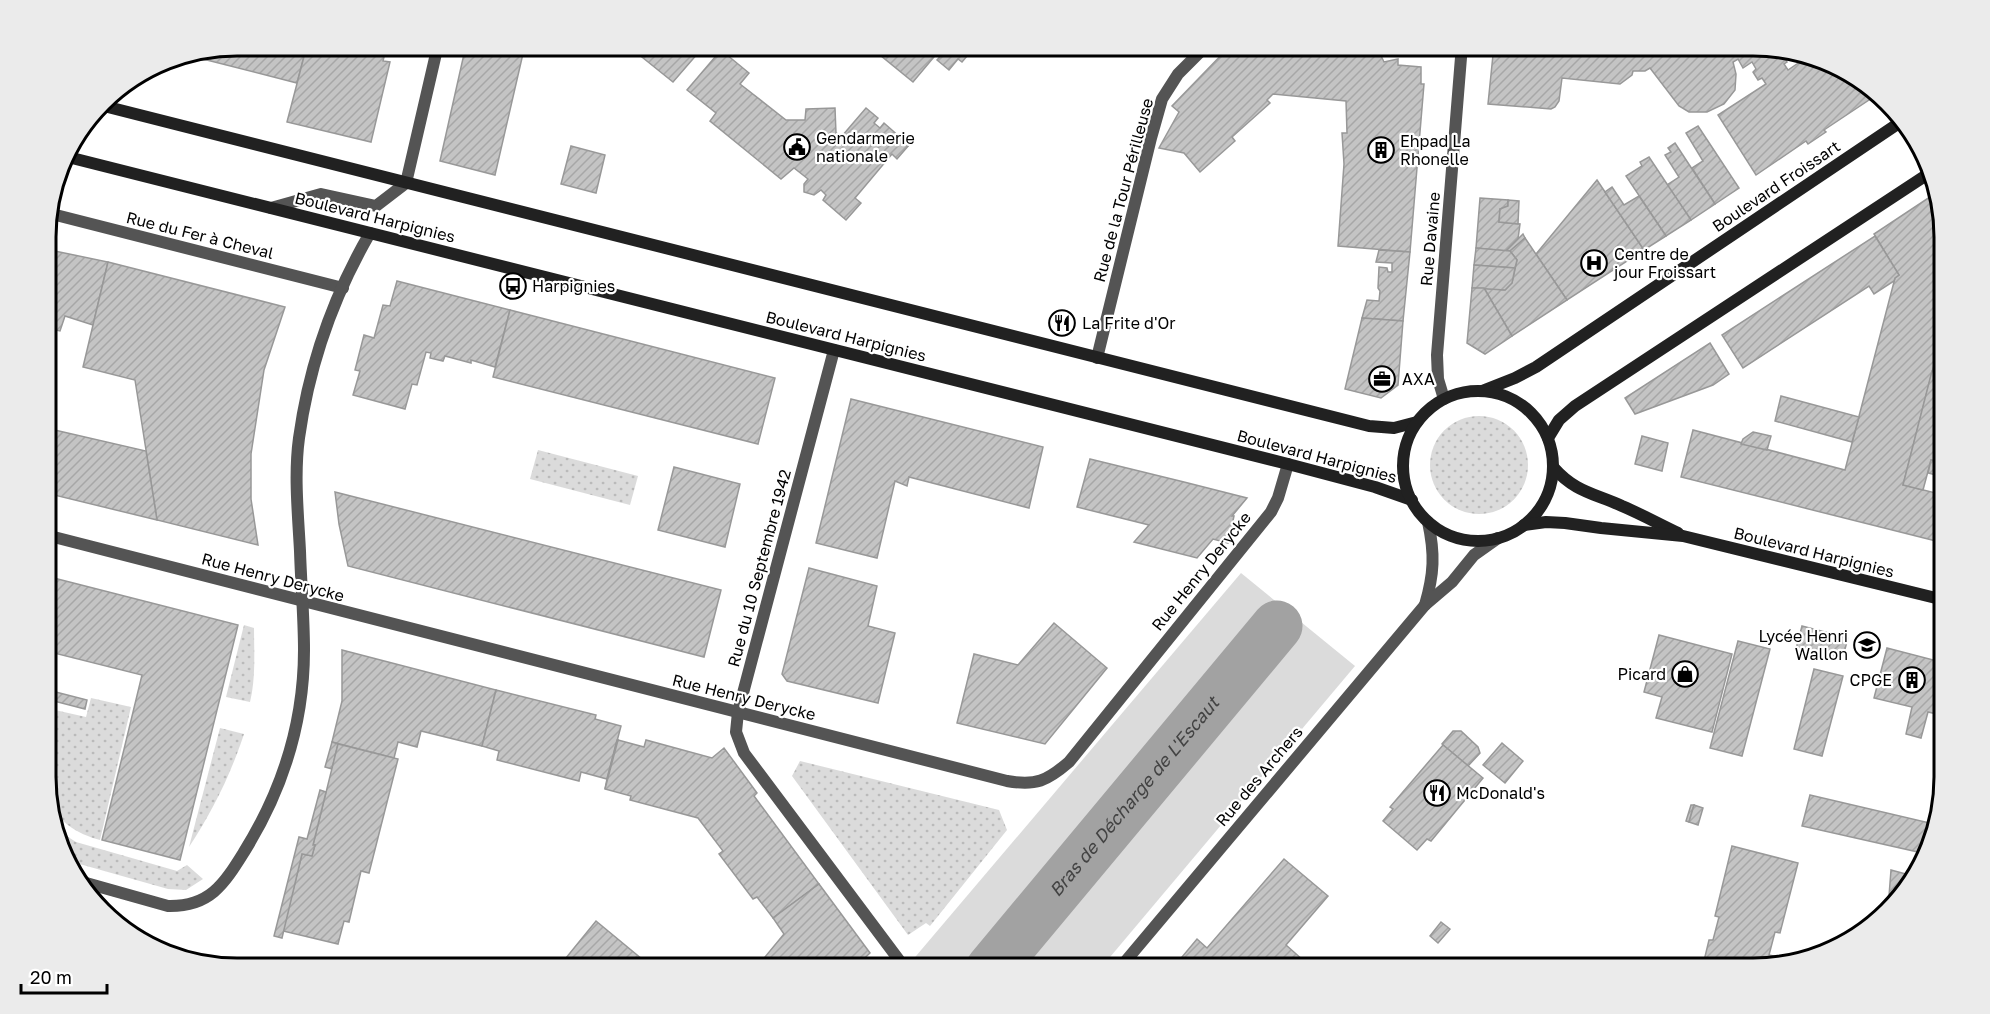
<svg xmlns="http://www.w3.org/2000/svg" width="1990" height="1014" font-family="'Golos Text',sans-serif">
<style>
.grass{fill:url(#grass-dots)}
.park{fill:#dbdbdb}
.lines{fill:none;stroke-linecap:round;stroke-linejoin:round}
.river{stroke:#a2a2a2;stroke-width:51}
.building{fill:url(#building-hatch);stroke:#989898;stroke-width:1.5}
.street{stroke:#545454;stroke-width:12}
.secondary{stroke:#212121;stroke-width:12}
.labels{text-anchor:middle;stroke-width:4.5;stroke-linejoin:round;paint-order:stroke}
.poi-label{font-size:16px;fill:#000;stroke:#fff;text-anchor:start}
.street-label{font-size:16px;fill:#000;stroke:#fff}
.water-label{font-size:18px;font-style:italic;fill:#434343;stroke:#fff}
.rim{fill:none;stroke:#000;stroke-width:3}
</style>
<defs>
<pattern id="grass-dots" width="8" height="8" patternUnits="userSpaceOnUse" patternTransform="scale(1.5)"><rect width="8" height="8" fill="#dbdbdb"/><path d="M2 2h.1M6 6h.1" fill="none" stroke="#bababa" stroke-width="1.8" stroke-linecap="round"/></pattern>
<pattern id="building-hatch" width="6" height="6" patternUnits="userSpaceOnUse" patternTransform="scale(1.5)"><rect width="6" height="6" fill="#c4c4c4"/><path d="M-1 1l2-2M0 6l6-6M5 7l2-2" fill="none" stroke="#a7a7a7"/></pattern>
</defs>
<rect width="100%" height="100%" fill="#fff"/>
<g class="grass">
<circle cx="1479" cy="465" r="49"/>
<path d="M 538,450 L 638,476 L 630,505 L 530,479 Z"/>
<path d="M 244,625 L 254,628 C 254,652 256,678 250,702 L 226,697 Z"/>
<path d="M 91,698 L 131,707 L 100,840 C 77,834 57,821 47,799 L 46,708 L 86,717 Z"/>
<path d="M 220,728 L 244,734 C 230,776 213,810 189,847 Z"/>
<path d="M 800,761 L 999,810 L 1007,830 L 930,926 L 926,923 L 908,935 L 792,776 Z"/>
<path d="M 65,835 L 76,842 L 177,871 L 187,865 L 203,879 L 186,890 L 168,889 L 76,863 L 70,860 L 60,836 Z"/>
</g>
<path class="park" d="M 1241,573 L 1355,666 L 1100,969 L 905,969 Z"/>
<g class="lines">
<path class="river" id="s1" d="M 991,969 L 1277,626"/>
</g>
<g class="building">
<path d="M 236,45 L 307,45 L 297,83 L 187,55 Z"/>
<path d="M 307,45 L 387,45 L 383,61 L 390,62 L 371,142 L 287,122 Z"/>
<path d="M 466,45 L 525,45 L 495,175 L 440,161 Z"/>
<path d="M 627,45 L 705,45 L 673,82 Z"/>
<path d="M 887,45 L 944,45 L 913,82 L 880,55 Z"/>
<path d="M 945,45 L 961,45 L 958,48 L 968,55 L 962,62 L 958,59 L 949,70 L 937,60 L 948,48 Z"/>
<path d="M 1015,45 L 1035,45 L 1027,55 Z"/>
<path d="M 1231,45 L 1362,45 L 1365,51 L 1376,45 L 1384,62 L 1398,59 L 1398,65 L 1421,67 L 1421,84 L 1424,84 L 1410,252 L 1338,246 L 1344,164 L 1342,133 L 1347,133 L 1346,101 L 1273,94 L 1267,100 L 1270,103 L 1232,137 L 1235,141 L 1200,172 L 1184,153 L 1159,148 L 1179,112 L 1172,106 Z"/>
<path d="M 1362,45 L 1376,45 L 1365,51 Z"/>
<path d="M 1494,45 L 1754,45 L 1775,50 L 1778,55 L 1781,53 L 1787,62 L 1784,64 L 1788,70 L 1807,57 L 1838,65 L 1875,96 L 1824,130 L 1826,132 L 1808,144 L 1806,141 L 1756,175 L 1718,115 L 1766,84 L 1762,78 L 1758,80 L 1753,72 L 1756,69 L 1752,62 L 1743,68 L 1738,59 L 1733,62 L 1736,74 L 1735,90 L 1724,104 L 1707,112 L 1689,112 L 1679,106 L 1650,68 L 1645,71 L 1633,71 L 1632,75 L 1620,84 L 1562,78 L 1559,101 L 1555,107 L 1551,109 L 1488,104 Z"/>
<path d="M 721,50 L 749,73 L 740,84 L 786,120 L 805,120 L 806,109 L 835,108 L 836,133 L 842,136 L 866,108 L 878,118 L 874,123 L 880,128 L 884,123 L 909,145 L 897,159 L 892,154 L 855,198 L 861,203 L 846,220 L 823,200 L 826,195 L 821,190 L 814,195 L 804,192 L 804,184 L 808,179 L 794,168 L 781,179 L 710,121 L 716,113 L 687,90 Z"/>
<path d="M 1698,126 L 1739,188 L 1715,204 L 1692,168 L 1703,161 L 1686,133 Z"/>
<path d="M 1675,143 L 1715,204 L 1691,220 L 1667,185 L 1679,177 L 1665,155 L 1671,152 L 1668,148 Z"/>
<path d="M 571,146 L 605,155 L 596,193 L 561,184 Z"/>
<path d="M 1649,157 L 1691,220 L 1666,236 L 1626,176 L 1642,166 L 1640,162 Z"/>
<path d="M 1597,180 L 1644,250 L 1567,300 L 1536,254 Z"/>
<path d="M 1612,187 L 1624,205 L 1639,196 L 1666,236 L 1644,250 L 1605,192 Z"/>
<path d="M 1936,193 L 1943,211 L 1944,326 L 1903,485 L 1944,495 L 1944,543 L 1681,477 L 1693,430 L 1845,470 L 1895,278 L 1899,275 L 1874,234 Z"/>
<path d="M 1480,198 L 1508,200 L 1508,206 L 1500,209 L 1499,222 L 1520,224 L 1518,239 L 1506,251 L 1476,248 Z"/>
<path d="M 1508,200 L 1519,201 L 1518,224 L 1499,222 L 1500,209 L 1508,206 Z"/>
<path d="M 1523,234 L 1525,238 L 1510,251 L 1506,251 Z"/>
<path d="M 1875,236 L 1899,275 L 1895,278 L 1894,281 L 1874,294 L 1869,286 L 1743,368 L 1722,335 Z"/>
<path d="M 1525,238 L 1567,300 L 1512,336 L 1484,288 L 1505,290 L 1512,283 L 1517,260 L 1510,251 Z"/>
<path d="M 1476,248 L 1510,251 L 1517,260 L 1515,268 L 1474,265 Z"/>
<path d="M 45,249 L 108,262 L 93,325 L 65,316 L 60,331 L 46,328 Z"/>
<path d="M 1379,250 L 1410,252 L 1403,321 L 1362,318 L 1367,300 L 1379,301 L 1380,291 L 1378,288 L 1379,267 L 1387,268 L 1388,272 L 1392,272 L 1392,263 L 1376,262 Z"/>
<path d="M 108,262 L 285,307 L 264,370 L 251,454 L 251,499 L 258,545 L 157,520 L 135,380 L 83,367 Z"/>
<path d="M 1474,265 L 1515,268 L 1512,283 L 1505,290 L 1472,288 Z"/>
<path d="M 397,281 L 510,310 L 495,367 L 471,360 L 471,363 L 445,356 L 443,361 L 430,358 L 431,353 L 426,352 L 417,385 L 412,384 L 405,409 L 353,395 L 360,371 L 355,370 L 364,335 L 374,338 L 383,305 L 390,306 Z"/>
<path d="M 1472,288 L 1484,288 L 1512,336 L 1485,354 L 1467,343 Z"/>
<path d="M 510,310 L 775,378 L 758,444 L 493,377 Z"/>
<path d="M 1362,318 L 1403,321 L 1398,385 L 1381,398 L 1345,389 Z"/>
<path d="M 1710,343 L 1729,374 L 1713,385 L 1635,414 L 1625,398 Z"/>
<path d="M 1932,371 L 1944,374 L 1944,462 L 1931,460 L 1923,490 L 1903,485 Z"/>
<path d="M 1781,396 L 1859,417 L 1852,442 L 1775,421 Z"/>
<path d="M 851,399 L 1043,447 L 1029,508 L 909,477 L 907,486 L 895,481 L 877,558 L 816,543 Z"/>
<path d="M 46,428 L 146,451 L 157,520 L 46,493 Z"/>
<path d="M 1753,432 L 1771,436 L 1767,450 L 1741,444 L 1743,439 Z"/>
<path d="M 1642,436 L 1668,443 L 1662,471 L 1635,464 Z"/>
<path d="M 1090,459 L 1184,482 L 1247,498 L 1232,516 L 1234,516 L 1228,543 L 1213,539 L 1197,558 L 1134,542 L 1149,525 L 1077,507 Z"/>
<path d="M 1931,460 L 1944,463 L 1944,477 L 1928,473 Z"/>
<path d="M 674,467 L 740,484 L 725,547 L 658,530 Z"/>
<path d="M 335,492 L 721,590 L 704,657 L 348,566 L 339,524 Z"/>
<path d="M 809,568 L 877,586 L 868,626 L 895,633 L 878,703 L 787,681 L 782,674 Z"/>
<path d="M 46,576 L 238,625 L 180,860 L 102,840 L 142,675 L 46,651 Z"/>
<path d="M 1054,623 L 1107,668 L 1045,744 L 957,723 L 974,654 L 1018,665 Z"/>
<path d="M 1802,626 L 1848,638 L 1842,660 L 1796,649 Z"/>
<path d="M 1659,635 L 1732,654 L 1712,732 L 1656,718 L 1662,697 L 1644,692 Z"/>
<path d="M 1738,641 L 1770,649 L 1742,756 L 1710,748 Z"/>
<path d="M 1887,648 L 1945,663 L 1945,716 L 1928,712 L 1921,738 L 1906,734 L 1912,707 L 1874,698 Z"/>
<path d="M 342,650 L 496,690 L 482,746 L 421,731 L 417,747 L 398,742 L 394,758 L 332,742 L 342,701 Z"/>
<path d="M 1814,669 L 1843,676 L 1822,756 L 1794,749 Z"/>
<path d="M 48,690 L 87,700 L 85,709 L 46,699 Z"/>
<path d="M 496,690 L 596,715 L 595,719 L 621,726 L 607,779 L 581,772 L 579,781 L 497,760 L 499,751 L 482,746 Z"/>
<path d="M 1453,731 L 1461,731 L 1478,747 L 1480,753 L 1468,766 L 1442,744 Z"/>
<path d="M 617,740 L 618,740 L 605,789 L 607,779 Z"/>
<path d="M 618,740 L 644,747 L 646,740 L 712,758 L 724,748 L 757,793 L 754,796 L 819,884 L 773,918 L 757,897 L 753,899 L 719,854 L 723,851 L 698,818 L 630,800 L 631,796 L 605,789 Z"/>
<path d="M 332,742 L 338,744 L 332,769 L 325,767 Z"/>
<path d="M 1502,743 L 1523,761 L 1505,783 L 1483,765 Z"/>
<path d="M 338,744 L 398,759 L 369,873 L 361,871 L 349,922 L 344,921 L 338,944 L 283,931 L 302,854 L 312,856 L 315,845 L 313,845 Z"/>
<path d="M 1443,745 L 1483,778 L 1431,841 L 1427,839 L 1417,850 L 1383,821 L 1393,809 L 1390,807 Z"/>
<path d="M 320,790 L 326,792 L 313,845 L 315,845 L 312,856 L 302,854 L 282,938 L 274,936 L 299,837 L 307,839 Z"/>
<path d="M 1810,795 L 1934,824 L 1927,854 L 1802,826 Z"/>
<path d="M 1691,805 L 1694,805 L 1689,822 L 1686,821 Z"/>
<path d="M 1694,805 L 1703,808 L 1698,825 L 1689,822 Z"/>
<path d="M 1732,846 L 1798,863 L 1780,933 L 1775,932 L 1769,955 L 1774,956 L 1771,967 L 1766,969 L 1702,969 L 1709,940 L 1713,940 L 1719,917 L 1715,916 Z"/>
<path d="M 1284,859 L 1328,896 L 1286,945 L 1313,969 L 1172,969 L 1197,939 L 1207,948 Z"/>
<path d="M 1891,870 L 1913,876 L 1889,903 L 1889,896 Z"/>
<path d="M 819,884 L 870,953 L 853,969 L 755,969 L 784,934 L 773,918 Z"/>
<path d="M 596,921 L 654,969 L 557,969 Z"/>
<path d="M 1441,922 L 1450,929 L 1438,943 L 1430,936 Z"/>
</g>
<g class="lines">
<g class="street">
<path d="M 271,208 L 321,194 L 376,206 L 406,183 L 438,45"/>
<path d="M 48,213 L 343,288"/>
<path d="M 834,350 L 738,712 L 736,732 L 744,753 L 899,960"/>
<path d="M 1097,358 L 1151,138 L 1162,99 L 1178,74 L 1207,45"/>
<path d="M 1444,399 L 1438,379 L 1437,355 L 1462,45"/>
<path d="M 46,535 L 1007,781 C 1036,786 1047,781 1069,762 L 1271,512 L 1278,498 L 1288,464"/>
<path d="M 1425,605 C 1434,574 1435,554 1428,522"/>
<path d="M 79,881 L 168,906 C 210,907 224,884 244,852 C 282,791 304,723 304,650 C 304,617 301,584 300,551 C 298,513 294,475 299,438 C 309,366 334,295 370,233"/>
<path d="M 1119,969 L 1425,605 L 1452,582 L 1474,555 L 1498,538"/>
</g>
<g class="secondary">
<path d="M 100,105 L 1369,426 L 1394,428 L 1417,422"/>
<path d="M 64,156 L 1288,464 L 1375,487 L 1412,500"/>
<path d="M 1482,391 L 1515,378 L 1536,367 L 1905,119"/>
<circle cx="1478" cy="466" r="75"/>
<path d="M 1548,438 L 1559,420 L 1575,406 L 1928,174"/>
<path d="M 1553,467 C 1575,492 1593,493 1622,506 C 1641,514 1659,524 1678,533"/>
<path d="M 1524,525 L 1546,522 L 1565,523 L 1601,528 L 1683,536 L 1944,600"/>
</g>
</g>
<defs>
<g id="civic-ring" transform="scale(1.35)"><circle r="9.5" fill="#fff" stroke="#000" stroke-width="1.5"/><path d="M-.6-6.5H3V-4.5H.6V-3L4-1V1h2V6H-6V1h2V-1L-.6-3ZM-1.2 2.5V6h2.4V2.5Z" fill="#000"/></g>
<g id="building-ring" transform="scale(1.35)"><circle r="9.5" fill="#fff" stroke="#000" stroke-width="1.5"/><path d="M-4-6H4V6H1V3H-1V6H-4ZM-2.5-4.3h1.7v1.8h-1.7ZM.8-4.3h1.7v1.8H.8ZM-2.5-1h1.7V.8h-1.7ZM.8-1h1.7V.8H.8Z" fill="#000"/></g>
<g id="hospital-ring" transform="scale(1.35)"><circle r="9.5" fill="#fff" stroke="#000" stroke-width="1.5"/><path d="M-5-5h3v3.5h4V-5h3V5h-3V1.5h-4V5h-3Z" fill="#000"/></g>
<g id="bus-ring" transform="scale(1.35)"><circle r="9.5" fill="#fff" stroke="#000" stroke-width="1.5"/><path d="M-5-6H5V4H4V6H2V4H-2V6H-4V4H-5ZM-3.5-4V0h7V-4ZM-3.5 1.2v1.5H-2V1.2ZM2 1.2v1.5H3.5V1.2Z" fill="#000"/></g>
<g id="restaurant-ring" transform="scale(1.35)"><circle r="9.5" fill="#fff" stroke="#000" stroke-width="1.5"/><path d="M-5-6h1v4h1v-4h1v4h1v-4h1v5L-1.5 .5V6h-2V.5L-5-1ZM5-6V6H3V1.5H1.5Q1.5-4 5-6Z" fill="#000"/></g>
<g id="office-ring" transform="scale(1.35)"><circle r="9.5" fill="#fff" stroke="#000" stroke-width="1.5"/><path d="M-6-3h4V-5.5h4V-3h4V5H-6ZM-1-4.5V-3h2v-1.5ZM-6 0V1H6V0Z" fill="#000"/></g>
<g id="school-ring" transform="scale(1.35)"><circle r="9.5" fill="#fff" stroke="#000" stroke-width="1.5"/><path d="M0-5L7-2L0 1L-7-2ZM-4 1L0 2.5L4 1V4Q0 6-4 4Z" fill="#000"/></g>
<g id="shop-ring" transform="scale(1.35)"><circle r="9.5" fill="#fff" stroke="#000" stroke-width="1.5"/><path d="M-5-2.5h2.3a2.7 3.5 0 0 1 5.4 0H5L5.5 6h-11ZM-1.5-2.5h3a1.5 2.3 0 0 0-3 0Z" fill="#000"/></g>
</defs>
<g fill-rule="evenodd">
<use href="#civic-ring" x="797" y="147"/>
<use href="#building-ring" x="1381" y="150"/>
<use href="#hospital-ring" x="1594" y="263"/>
<use href="#bus-ring" x="513" y="286"/>
<use href="#restaurant-ring" x="1062" y="323"/>
<use href="#office-ring" x="1382" y="379"/>
<use href="#school-ring" x="1867" y="645"/>
<use href="#shop-ring" x="1685" y="674"/>
<use href="#building-ring" x="1912" y="680"/>
<use href="#restaurant-ring" x="1437" y="793"/>
</g>
<g class="labels">
<g class="poi-label">
<text x="816" y="144">Gendarmerie<tspan x="816" dy="18">nationale</tspan></text>
<text x="1400" y="147">Ehpad La<tspan x="1400" dy="18">Rhonelle</tspan></text>
<text x="1614" y="260">Centre de<tspan x="1614" dy="18">jour Froissart</tspan></text>
<text x="532" y="292">Harpignies</text>
<text x="1082" y="329">La Frite d'Or</text>
<text x="1402" y="385">AXA</text>
<text x="1848" y="642" text-anchor="end">Lycée Henri<tspan x="1848" dy="18">Wallon</tspan></text>
<text x="1666" y="680" text-anchor="end">Picard</text>
<text x="1892" y="686" text-anchor="end">CPGE</text>
<text x="1456" y="799">McDonald's</text>
</g>
<g class="street-label">
<text transform="translate(1776 186) rotate(-34)" y="6">Boulevard Froissart</text>
<text transform="translate(1123 190) rotate(-75)" y="6">Rue de la Tour Périlleuse</text>
<text transform="translate(375 217) rotate(14)" y="6">Boulevard Harpignies</text>
<text transform="translate(200 235) rotate(14)" y="6">Rue du Fer à Cheval</text>
<text transform="translate(1430 239) rotate(-85)" y="6">Rue Davaine</text>
<text transform="translate(846 336) rotate(14)" y="6">Boulevard Harpignies</text>
<text transform="translate(1317 456) rotate(15)" y="6">Boulevard Harpignies</text>
<text transform="translate(1814 552) rotate(14)" y="6">Boulevard Harpignies</text>
<text transform="translate(759 568) rotate(-75)" y="6">Rue du 10 Septembre 1942</text>
<text transform="translate(1201 571) rotate(-51)" y="6">Rue Henry Derycke</text>
<text transform="translate(273 577) rotate(15)" y="6">Rue Henry Derycke</text>
<text transform="translate(744 697) rotate(14)" y="6">Rue Henry Derycke</text>
<text transform="translate(1259 776) rotate(-50)" y="6">Rue des Archers</text>
</g>
<g class="water-label">
<text dy="6" stroke="none"><textPath href="#s1" startOffset="224">Bras de Décharge de L'Escaut</textPath></text>
</g>
</g>
<path d="M0 0H1990V1014H0ZM237 56H1753A181 181 0 0 1 1934 237V777A181 181 0 0 1 1753 958H237A181 181 0 0 1 56 777V237A181 181 0 0 1 237 56Z" fill="#ebebeb" fill-rule="evenodd"/>
<path class="rim" d="M237 56H1753A181 181 0 0 1 1934 237V777A181 181 0 0 1 1753 958H237A181 181 0 0 1 56 777V237A181 181 0 0 1 237 56Z"/>
<path d="M21 984v9h86v-9" fill="none" stroke="#000000" stroke-width="3"/>
<text x="30" y="984" font-size="18" fill="#000000" stroke="#ffffff" stroke-width="4.5" paint-order="stroke">20 m</text>
</svg>
